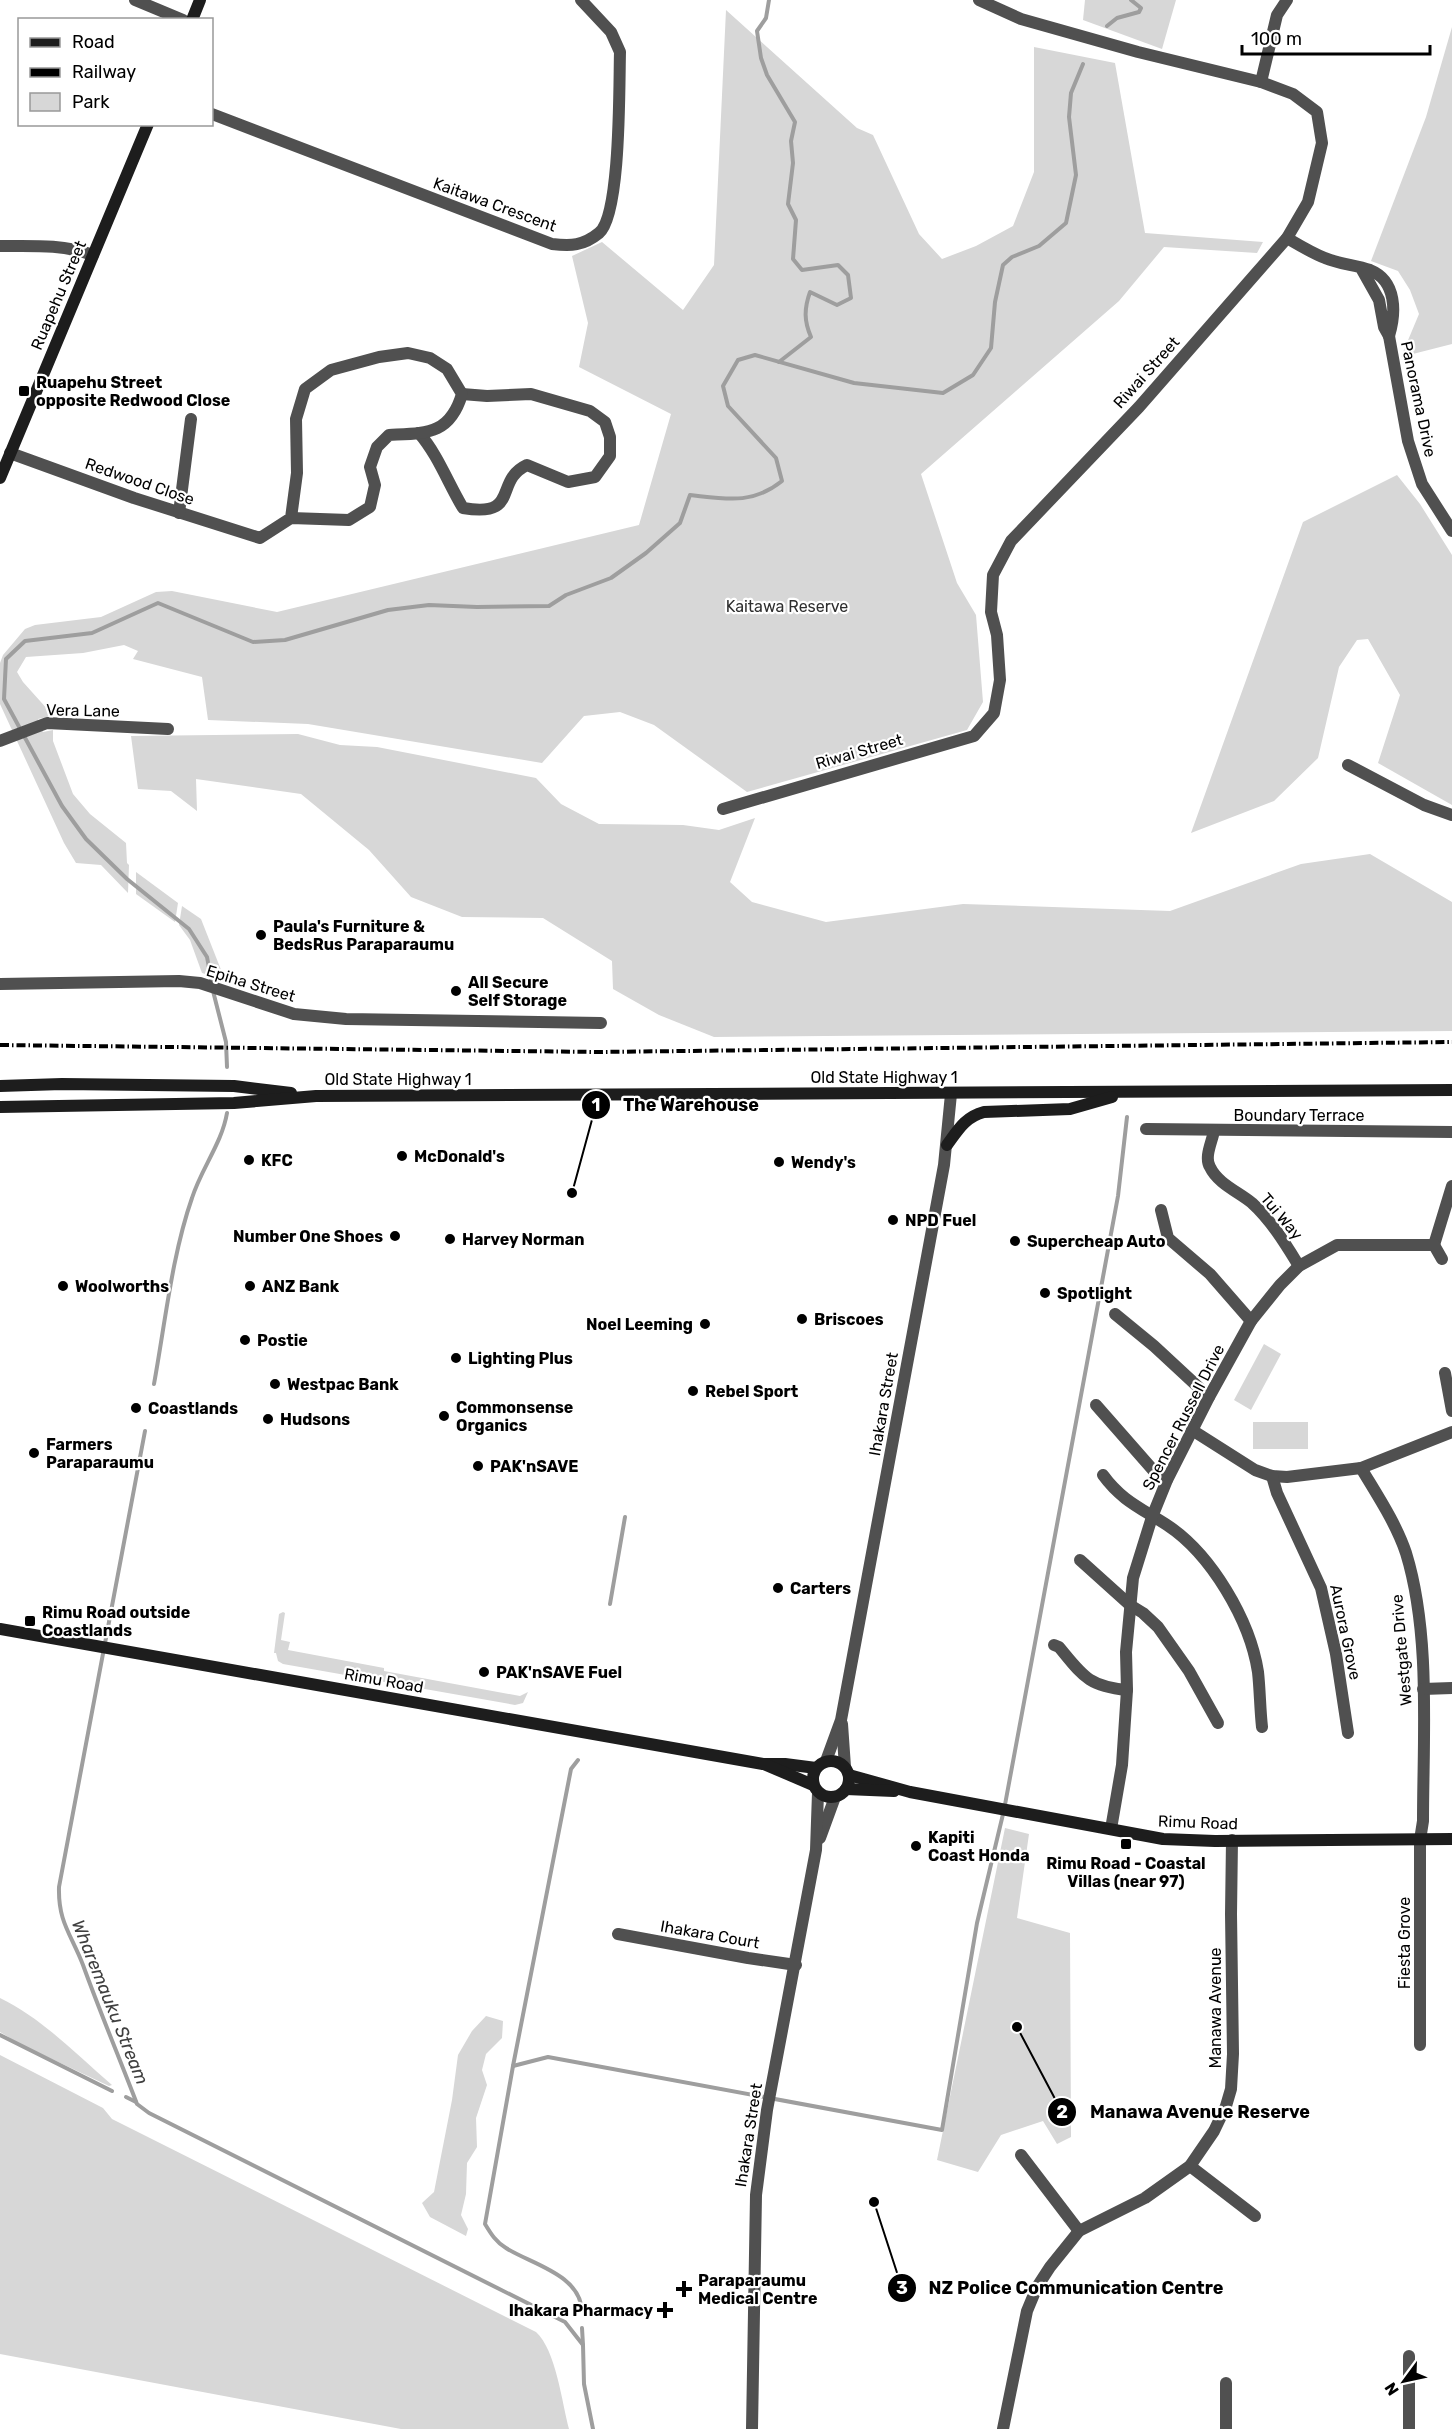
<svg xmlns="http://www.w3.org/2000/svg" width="1452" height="2429" font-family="Rubik,sans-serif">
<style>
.green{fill:#d7d7d7}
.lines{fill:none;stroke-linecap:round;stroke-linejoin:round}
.stream{stroke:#9e9e9e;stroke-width:4}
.street{stroke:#505050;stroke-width:12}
.secondary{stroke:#1d1d1d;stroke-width:12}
.rail{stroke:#000;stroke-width:4;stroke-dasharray:9 3 1.5 3;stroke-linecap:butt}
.poi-dot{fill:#000;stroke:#fff;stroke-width:2}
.labels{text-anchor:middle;stroke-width:4.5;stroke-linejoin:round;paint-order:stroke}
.street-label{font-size:16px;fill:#000;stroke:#fff}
.poi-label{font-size:16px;font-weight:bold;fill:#000;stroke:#fff;text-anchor:start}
.park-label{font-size:16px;fill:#2e2e2e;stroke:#fff}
.water-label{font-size:18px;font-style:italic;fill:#3f3f3f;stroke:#fff}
.leader{fill:none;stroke:#000;stroke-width:2}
.callout-dot{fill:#000;stroke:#fff;stroke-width:2}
.mark-label{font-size:18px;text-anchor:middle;font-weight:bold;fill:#fff}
.callout-label{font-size:18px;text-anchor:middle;font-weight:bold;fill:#000;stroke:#fff;stroke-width:4.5;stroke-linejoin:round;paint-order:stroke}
</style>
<rect width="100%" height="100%" fill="#fff"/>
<g class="green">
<path d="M 1085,0 L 1176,0 L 1162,49 L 1083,20 Z"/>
<path d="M 726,10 L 857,128 L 873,135 L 919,234 L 942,259 L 976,246 L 1013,226 L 1034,172 L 1034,47 L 1115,63 L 1145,233 L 1263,242 L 1257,253 L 1164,247 L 1119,301 L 921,474 L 957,583 L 976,615 L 983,702 L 967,730 L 747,792 L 654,725 L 620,712 L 584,716 L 542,763 L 308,724 L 208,720 L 202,677 L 133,659 L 138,651 L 124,645 L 83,653 L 26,657 L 17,672 L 23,682 L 49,711 L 51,716 L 38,719 L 43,732 L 53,730 L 53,741 L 73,794 L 90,814 L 126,843 L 127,863 L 129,865 L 128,893 L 101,865 L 76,863 L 64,843 L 0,704 L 0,663 L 3,655 L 25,629 L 35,625 L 101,617 L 156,592 L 172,591 L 277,612 L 639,525 L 671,414 L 579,367 L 588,323 L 572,256 L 602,242 L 683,310 L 714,265 Z"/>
<path d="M 1452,27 L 1452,344 L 1401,357 L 1419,314 L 1410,290 L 1398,271 L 1371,261 L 1426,117 Z"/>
<path d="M 1397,475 L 1420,504 L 1452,555 L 1452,805 L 1378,763 L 1400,695 L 1368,639 L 1357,640 L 1339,667 L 1318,758 L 1274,801 L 1191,833 L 1303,522 Z"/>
<path d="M 298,734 L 340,745 L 377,747 L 536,778 L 561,804 L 599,824 L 683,825 L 719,830 L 755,818 L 730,882 L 752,902 L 826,922 L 963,904 L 1170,911 L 1301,864 L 1370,854 L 1452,902 L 1452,1031 L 714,1037 L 659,1015 L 613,989 L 612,961 L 543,918 L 462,917 L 411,897 L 369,850 L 301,794 L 196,779 L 197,811 L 171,791 L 138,789 L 131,736 Z"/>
<path d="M 136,872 L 178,903 L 175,922 L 136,894 Z"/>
<path d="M 182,906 L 201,919 L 225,980 L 202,973 L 190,940 L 179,925 Z"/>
<path d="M 1264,1344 L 1281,1354 L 1251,1410 L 1234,1400 Z"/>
<rect x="1253" y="1422" width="55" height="27"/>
<path d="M 283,1612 L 285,1613 L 281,1640 L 290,1642 L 288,1650 L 384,1668 L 384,1671 L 520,1696 L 528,1692 L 523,1703 L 515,1705 L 283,1664 L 278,1661 L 276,1653 L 274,1653 L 279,1614 Z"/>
<path d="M 1005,1828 L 1029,1834 L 1017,1918 L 1070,1933 L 1071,2137 L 1057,2144 L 1043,2121 L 1001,2135 L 978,2172 L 937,2160 Z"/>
<path d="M 0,1998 C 43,2019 76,2054 112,2085 L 109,2086 L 20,2044 L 0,2032 Z"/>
<path d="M 486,2016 L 503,2021 L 502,2038 L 486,2054 L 482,2070 L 487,2085 L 476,2118 L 477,2147 L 467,2163 L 466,2194 L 461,2215 L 468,2229 L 466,2236 L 430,2217 L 422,2203 L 434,2192 L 452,2100 L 458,2055 L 472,2031 Z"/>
<path d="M 0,2055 L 103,2108 L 112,2119 L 536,2332 C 556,2350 562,2403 569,2429 L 401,2429 L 0,2354 Z"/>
</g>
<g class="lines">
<g class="stream">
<path d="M 769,0 L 766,18 L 757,31 L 761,58 L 767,75 L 795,122 L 791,141 L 793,163 L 788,204 L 796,220 L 793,259 L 802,270 L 838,265 L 848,275 L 851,298 L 837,305 L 810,292 C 804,309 804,321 811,337 L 779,362"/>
<path d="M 1107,26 L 1117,18 L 1139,12 L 1141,8 L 1131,0"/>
<path d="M 212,984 L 207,957 L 189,929 L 127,879 L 86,839 L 62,806 L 4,699 L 6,659 L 25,641 L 92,633 L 158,603 L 253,642 L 285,640 L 388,610 L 429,605 L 477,607 L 549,606 L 566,595 L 611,578 L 646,553 L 680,523 L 690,495 C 726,499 752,505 782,481 L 776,458 L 728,406 L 723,386 L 738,360 L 755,355 L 854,383 L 943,393 L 973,375 L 991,348 L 995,302 L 1003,265 L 1012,257 L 1039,246 L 1066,223 L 1076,175 L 1069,117 L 1071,93 L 1083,64"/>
<path d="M 213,991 L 226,1042 L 227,1067"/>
<path d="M 154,1384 C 165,1324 172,1255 192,1198 C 201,1169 222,1143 227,1113"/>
<path d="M 145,1431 L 59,1887 C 58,1922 71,1934 83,1965 C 100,2012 119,2057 137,2104 L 149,2113 L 565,2322 L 583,2345 L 584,2384 L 593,2429"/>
<path d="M 610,1604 L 625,1517"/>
<path d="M 578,1760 L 571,1769 L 513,2066 L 485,2224 C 491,2234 496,2242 506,2248 C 531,2264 580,2274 582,2311"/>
<path d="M 0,2035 L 112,2091"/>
<path d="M 513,2066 L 548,2057 L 942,2130 L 977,1923 L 1004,1810 L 1118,1196 L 1127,1117"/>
<path d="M 126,2097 L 136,2102"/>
<path d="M 582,2328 L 583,2345"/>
</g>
<g class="street">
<path d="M 135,0 L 183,20"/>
<path d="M 1261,82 L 1277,15 L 1287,0"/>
<path d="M 212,114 L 552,244 C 571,246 583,246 599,233 C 621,215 619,85 620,52 L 611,32 L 581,0"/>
<path d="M 1287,238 C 1299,245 1312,253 1325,258 C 1339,264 1356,265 1370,270 C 1397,281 1396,313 1389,336 L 1384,327 L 1379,300 L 1361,268"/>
<path d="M 0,246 C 32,246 62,244 93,255"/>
<path d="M 1389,336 L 1408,441 L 1422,484 L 1452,531"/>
<path d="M 419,433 C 438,455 448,483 463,508 C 521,518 493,481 527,465 L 568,482 L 595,477 L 610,456 L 610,437 L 605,422 L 590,411 L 531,394 L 487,396 L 462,394"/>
<path d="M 10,453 L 134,498 L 260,538 L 291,518 L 349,520 L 370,507 L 375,485 L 370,467 L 377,447 L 389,435 C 426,433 450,435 462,394 L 447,369 L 430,358 L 408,353 L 379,357 L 331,370 L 305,389 L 296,419 L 297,473 L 291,518"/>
<path d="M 179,513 L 191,419"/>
<path d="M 0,741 L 47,723 L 168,729"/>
<path d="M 1348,765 L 1424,805 L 1452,815"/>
<path d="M 723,809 L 974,736 L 994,713 L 1000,680 L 997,635 L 991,612 L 993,575 L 1011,541 L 1139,407 L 1287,238 L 1308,202 L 1322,143 L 1317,112 L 1293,94 L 1261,82 L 1138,52 L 1021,19 L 979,0"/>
<path d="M 0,984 L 179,981 L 200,983 L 294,1014 L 346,1019 L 601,1023"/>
<path d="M 1146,1129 L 1452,1132"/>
<path d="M 1214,1131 C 1212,1142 1204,1157 1210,1167 C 1218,1184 1239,1192 1252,1203 C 1271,1220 1286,1245 1299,1266"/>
<path d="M 1161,1210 L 1168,1238 L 1210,1274 L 1251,1321"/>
<path d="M 1434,1245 L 1452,1186"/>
<path d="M 1115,1314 L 1154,1346 L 1209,1397"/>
<path d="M 1445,1373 L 1452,1411"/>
<path d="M 1096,1405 L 1153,1470 L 1167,1480"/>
<path d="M 1192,1430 L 1255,1470 L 1272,1476 L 1287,1477 L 1361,1468 L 1452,1432"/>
<path d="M 1361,1468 C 1377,1495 1396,1523 1406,1553 C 1431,1634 1423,1737 1423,1821 L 1420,1840 L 1420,2045"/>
<path d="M 1103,1475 C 1122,1501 1141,1508 1167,1525 C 1211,1554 1250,1620 1258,1672 C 1260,1690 1260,1709 1262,1727"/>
<path d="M 1272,1476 L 1277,1493 L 1321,1588 L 1336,1654 L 1348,1733"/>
<path d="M 1080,1560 L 1130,1605 L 1143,1613 L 1158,1627 L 1189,1671 L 1218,1723"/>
<path d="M 1054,1645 L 1059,1647 C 1083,1676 1088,1686 1127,1690"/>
<path d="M 1423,1689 L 1452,1688"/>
<path d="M 842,1724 L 845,1767"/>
<path d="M 826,1761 L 841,1720 L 944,1165 L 951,1094"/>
<path d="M 1111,1829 L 1122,1765 L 1127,1690 L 1126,1652 L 1133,1578 L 1152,1517 L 1167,1480 L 1209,1397 L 1251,1321 L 1280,1285 L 1299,1266 L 1337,1245 L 1434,1245 L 1442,1259"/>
<path d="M 820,1838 L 835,1797"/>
<path d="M 618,1934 L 748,1958 L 796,1965"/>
<path d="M 1021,2155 L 1079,2231"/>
<path d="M 1190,2166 L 1255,2216"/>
<path d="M 1409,2356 L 1409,2429"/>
<path d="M 1226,2383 L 1226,2429"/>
<path d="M 752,2429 L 756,2195 L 767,2110 L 816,1850 L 818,1793"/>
<path d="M 1003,2429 L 1027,2311 L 1037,2287 L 1050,2267 L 1079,2231 L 1145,2198 L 1190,2166 L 1214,2131 L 1226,2106 L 1231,2089 L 1233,2054 L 1231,1914 L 1232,1840"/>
</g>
<g class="secondary">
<path d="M 192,20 L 200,0"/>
<path d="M 0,478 L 148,124"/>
<path d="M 0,1086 L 62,1084 L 234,1086 L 291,1093"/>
<path d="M 0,1107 L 234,1103 L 316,1096 L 1452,1090"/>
<path d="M 947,1145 C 958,1130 965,1117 984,1112 L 1070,1109 L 1112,1097"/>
<path d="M 0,1629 L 763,1764 L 785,1764 L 816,1768"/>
<circle cx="831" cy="1779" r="18"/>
<path d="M 764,1764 L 813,1785"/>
<path d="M 849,1775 L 910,1792 L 1163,1839 L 1215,1841 L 1452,1839"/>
<path d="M 846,1789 L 894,1791"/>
</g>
<path class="rail" d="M 0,1045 L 599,1052 L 1452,1042"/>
</g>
<g class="poi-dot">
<rect x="18" y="385" width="12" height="12" rx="3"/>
<circle cx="261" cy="935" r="6"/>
<circle cx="456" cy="991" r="6"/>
<circle cx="402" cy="1156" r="6"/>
<circle cx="249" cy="1160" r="6"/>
<circle cx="779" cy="1162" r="6"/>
<circle cx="893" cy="1220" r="6"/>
<circle cx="395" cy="1236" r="6"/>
<circle cx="450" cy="1239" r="6"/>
<circle cx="1015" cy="1241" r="6"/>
<circle cx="63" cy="1286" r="6"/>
<circle cx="250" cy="1286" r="6"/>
<circle cx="1045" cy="1293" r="6"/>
<circle cx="802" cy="1319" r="6"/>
<circle cx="705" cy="1324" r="6"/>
<circle cx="245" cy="1340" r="6"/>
<circle cx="456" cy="1358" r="6"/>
<circle cx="275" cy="1384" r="6"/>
<circle cx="693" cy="1391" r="6"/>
<circle cx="136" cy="1408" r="6"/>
<circle cx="444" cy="1416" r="6"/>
<circle cx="268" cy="1419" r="6"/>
<circle cx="34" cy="1453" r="6"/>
<circle cx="478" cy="1466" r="6"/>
<circle cx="778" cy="1588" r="6"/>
<rect x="24" y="1615" width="12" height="12" rx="3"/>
<circle cx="484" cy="1672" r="6"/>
<rect x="1120" y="1838" width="12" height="12" rx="3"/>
<circle cx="916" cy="1846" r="6"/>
<path d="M681 2280h6v6h6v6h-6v6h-6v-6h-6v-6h6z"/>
<path d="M662 2301h6v6h6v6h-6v6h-6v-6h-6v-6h6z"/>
</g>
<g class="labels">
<g class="street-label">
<text transform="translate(495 204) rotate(20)" y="6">Kaitawa Crescent</text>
<text transform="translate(58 295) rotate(-67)" y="6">Ruapehu Street</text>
<text transform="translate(1146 372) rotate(-48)" y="6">Riwai Street</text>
<text transform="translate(1419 399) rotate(78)" y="6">Panorama Drive</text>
<text transform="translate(140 481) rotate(19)" y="6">Redwood Close</text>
<text transform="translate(83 710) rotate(1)" y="6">Vera Lane</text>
<text transform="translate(859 751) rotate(-16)" y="6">Riwai Street</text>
<text transform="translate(251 983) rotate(17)" y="6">Epiha Street</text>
<text x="884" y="1083">Old State Highway 1</text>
<text x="398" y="1085">Old State Highway 1</text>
<text x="1299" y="1121">Boundary Terrace</text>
<text transform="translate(1282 1216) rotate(50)" y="6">Tui Way</text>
<text transform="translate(883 1404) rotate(-80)" y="6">Ihakara Street</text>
<text transform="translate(1183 1417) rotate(-63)" y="6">Spencer Russell Drive</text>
<text transform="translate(1346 1632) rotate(78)" y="6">Aurora Grove</text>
<text transform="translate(1401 1650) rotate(-95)" y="6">Westgate Drive</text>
<text transform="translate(384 1680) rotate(10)" y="6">Rimu Road</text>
<text transform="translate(1198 1822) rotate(2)" y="6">Rimu Road</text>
<text transform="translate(710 1934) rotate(10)" y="6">Ihakara Court</text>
<text transform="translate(1404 1943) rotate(-90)" y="6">Fiesta Grove</text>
<text transform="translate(1215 2008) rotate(-90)" y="6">Manawa Avenue</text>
<text transform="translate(748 2135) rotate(-81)" y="6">Ihakara Street</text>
</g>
<g class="poi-label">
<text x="36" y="388">Ruapehu Street<tspan x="36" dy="18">opposite Redwood Close</tspan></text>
<text x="273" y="932">Paula's Furniture &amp;<tspan x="273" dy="18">BedsRus Paraparaumu</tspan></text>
<text x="468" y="988">All Secure<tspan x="468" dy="18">Self Storage</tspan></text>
<text x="414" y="1162">McDonald's</text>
<text x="261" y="1166">KFC</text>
<text x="791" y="1168">Wendy's</text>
<text x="905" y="1226">NPD Fuel</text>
<text x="383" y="1242" text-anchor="end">Number One Shoes</text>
<text x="462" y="1245">Harvey Norman</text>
<text x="1027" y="1247">Supercheap Auto</text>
<text x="75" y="1292">Woolworths</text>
<text x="262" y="1292">ANZ Bank</text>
<text x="1057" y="1299">Spotlight</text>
<text x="814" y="1325">Briscoes</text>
<text x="693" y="1330" text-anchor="end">Noel Leeming</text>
<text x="257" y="1346">Postie</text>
<text x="468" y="1364">Lighting Plus</text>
<text x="287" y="1390">Westpac Bank</text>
<text x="705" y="1397">Rebel Sport</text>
<text x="456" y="1413">Commonsense<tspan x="456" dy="18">Organics</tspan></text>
<text x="148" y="1414">Coastlands</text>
<text x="280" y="1425">Hudsons</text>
<text x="46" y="1450">Farmers<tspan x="46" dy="18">Paraparaumu</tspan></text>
<text x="490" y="1472">PAK'nSAVE</text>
<text x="790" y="1594">Carters</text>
<text x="42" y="1618">Rimu Road outside<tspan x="42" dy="18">Coastlands</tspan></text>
<text x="496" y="1678">PAK'nSAVE Fuel</text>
<text x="928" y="1843">Kapiti<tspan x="928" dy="18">Coast Honda</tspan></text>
<text x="1126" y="1869" text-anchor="middle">Rimu Road - Coastal<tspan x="1126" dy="18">Villas (near 97)</tspan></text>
<text x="698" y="2286">Paraparaumu<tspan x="698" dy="18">Medical Centre</tspan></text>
<text x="653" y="2316" text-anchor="end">Ihakara Pharmacy</text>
</g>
<g class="park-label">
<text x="787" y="612">Kaitawa Reserve</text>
</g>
<g class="water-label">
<text transform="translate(110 2002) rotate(68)" y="6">Wharemauku Stream</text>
</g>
</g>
<path class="leader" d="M572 1193L596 1105M1017 2027L1062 2112M874 2202L902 2288"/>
<g class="callout-dot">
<circle cx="572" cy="1193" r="6"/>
<circle cx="1017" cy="2027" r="6"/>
<circle cx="874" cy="2202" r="6"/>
<circle cx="596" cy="1105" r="15"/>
<circle cx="1062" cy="2112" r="15"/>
<circle cx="902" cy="2288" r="15"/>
</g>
<g class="mark-label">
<text x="596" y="1111">1</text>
<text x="1062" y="2118">2</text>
<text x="902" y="2294">3</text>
</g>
<g class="callout-label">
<text x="691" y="1111">The Warehouse</text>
<text x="1200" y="2118">Manawa Avenue Reserve</text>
<text x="1076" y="2294">NZ Police Communication Centre</text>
</g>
<rect x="18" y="18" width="195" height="108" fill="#ffffff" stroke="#999999" stroke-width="1.5"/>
<rect x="30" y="38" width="30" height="9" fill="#1d1d1d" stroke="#999999" stroke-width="1.5"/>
<text x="72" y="48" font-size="18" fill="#000000">Road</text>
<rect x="30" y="68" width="30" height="9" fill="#000000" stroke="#999999" stroke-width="1.5"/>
<text x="72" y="78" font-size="18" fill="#000000">Railway</text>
<rect x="30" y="93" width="30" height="18" fill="#d7d7d7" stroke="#999999" stroke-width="1.5"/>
<text x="72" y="108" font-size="18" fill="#000000">Park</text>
<g transform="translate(1404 2381) rotate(237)" stroke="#ffffff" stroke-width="4.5" paint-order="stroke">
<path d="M0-4.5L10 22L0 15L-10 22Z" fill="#000000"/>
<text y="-9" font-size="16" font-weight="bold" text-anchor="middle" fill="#000000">N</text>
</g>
<path d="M1242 45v9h188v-9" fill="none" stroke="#000000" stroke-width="3"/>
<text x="1251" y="45" font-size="18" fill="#000000" stroke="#ffffff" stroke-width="4.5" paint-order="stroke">100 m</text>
</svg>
